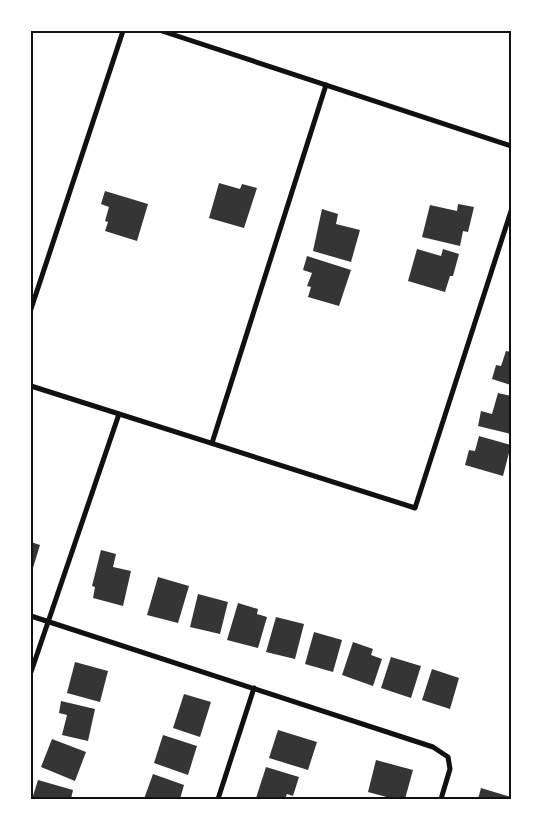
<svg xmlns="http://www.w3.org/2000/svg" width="542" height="830" font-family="'Open Sans',sans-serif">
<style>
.building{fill:#353535}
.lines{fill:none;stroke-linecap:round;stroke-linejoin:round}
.minor{stroke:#111;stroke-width:5}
.neatline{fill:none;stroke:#111;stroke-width:2}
</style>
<rect width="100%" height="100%" fill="#fff"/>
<g class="building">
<path d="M 219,183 L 240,189 L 242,184 L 257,188 L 244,228 L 209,218 Z"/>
<path d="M 105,191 L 148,204 L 137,241 L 105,231 L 108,222 L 105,221 L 109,207 L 101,204 Z"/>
<path d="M 458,204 L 474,207 L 468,232 L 463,231 L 460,246 L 422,237 L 430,205 L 457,211 Z"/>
<path d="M 322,209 L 338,214 L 336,224 L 360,230 L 351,262 L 313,251 Z"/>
<path d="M 417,249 L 441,256 L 443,249 L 459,254 L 453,276 L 450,276 L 445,292 L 408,281 Z"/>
<path d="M 307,256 L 351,270 L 339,306 L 308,297 L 311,287 L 307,286 L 312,273 L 303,270 Z"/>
<path d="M 506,351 L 511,352 L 511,385 L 492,379 L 496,365 L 501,366 Z"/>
<path d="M 498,393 L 511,396 L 511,434 L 478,426 L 481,411 L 492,414 Z"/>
<path d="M 479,436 L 511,445 L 503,476 L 465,465 L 469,450 L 475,451 Z"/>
<path d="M 31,542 L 40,545 L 32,571 L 31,571 Z"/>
<path d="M 101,550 L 116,554 L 113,567 L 131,571 L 123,606 L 93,598 L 95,587 L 92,586 Z"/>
<path d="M 158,577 L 189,586 L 178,623 L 147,615 Z"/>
<path d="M 198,594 L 228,602 L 220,634 L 190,627 Z"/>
<path d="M 238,603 L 258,609 L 257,614 L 267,617 L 258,648 L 227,640 Z"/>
<path d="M 276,617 L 304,624 L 295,659 L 266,652 Z"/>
<path d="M 314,632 L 342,640 L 333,672 L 305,664 Z"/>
<path d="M 353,642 L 373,649 L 371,655 L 382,659 L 373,686 L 342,675 Z"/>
<path d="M 391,657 L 421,666 L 411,698 L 381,688 Z"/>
<path d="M 75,662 L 108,671 L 100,702 L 67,693 Z"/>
<path d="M 432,669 L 459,678 L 450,709 L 422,700 Z"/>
<path d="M 184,694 L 211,702 L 200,737 L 173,728 Z"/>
<path d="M 61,701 L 95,709 L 88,741 L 62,735 L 67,715 L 59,713 Z"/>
<path d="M 278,730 L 317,742 L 308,770 L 269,758 Z"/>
<path d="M 163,735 L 197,746 L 188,775 L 154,763 Z"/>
<path d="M 52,739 L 86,752 L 75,781 L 41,767 Z"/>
<path d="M 376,760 L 413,770 L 405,799 L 394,799 L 368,792 Z"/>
<path d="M 266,767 L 299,777 L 293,796 L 287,794 L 285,799 L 256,798 Z"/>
<path d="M 153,774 L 184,785 L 180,799 L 144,799 Z"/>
<path d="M 38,780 L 73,790 L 71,799 L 32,799 Z"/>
<path d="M 481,788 L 511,797 L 511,799 L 478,799 Z"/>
</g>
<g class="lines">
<g class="minor">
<path d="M 162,31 L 511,146"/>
<path d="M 31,309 L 123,31"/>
<path d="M 31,386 L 415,508 L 511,211"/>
<path d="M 212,443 L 326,85"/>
<path d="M 31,616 L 433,747 L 448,757 L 450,769 L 441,799"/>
<path d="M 31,672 L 119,414"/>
<path d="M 218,799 L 254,688"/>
</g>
</g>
<rect width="542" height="830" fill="none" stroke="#ffffff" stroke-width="65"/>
<rect x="32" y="32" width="478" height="766" class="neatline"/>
</svg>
